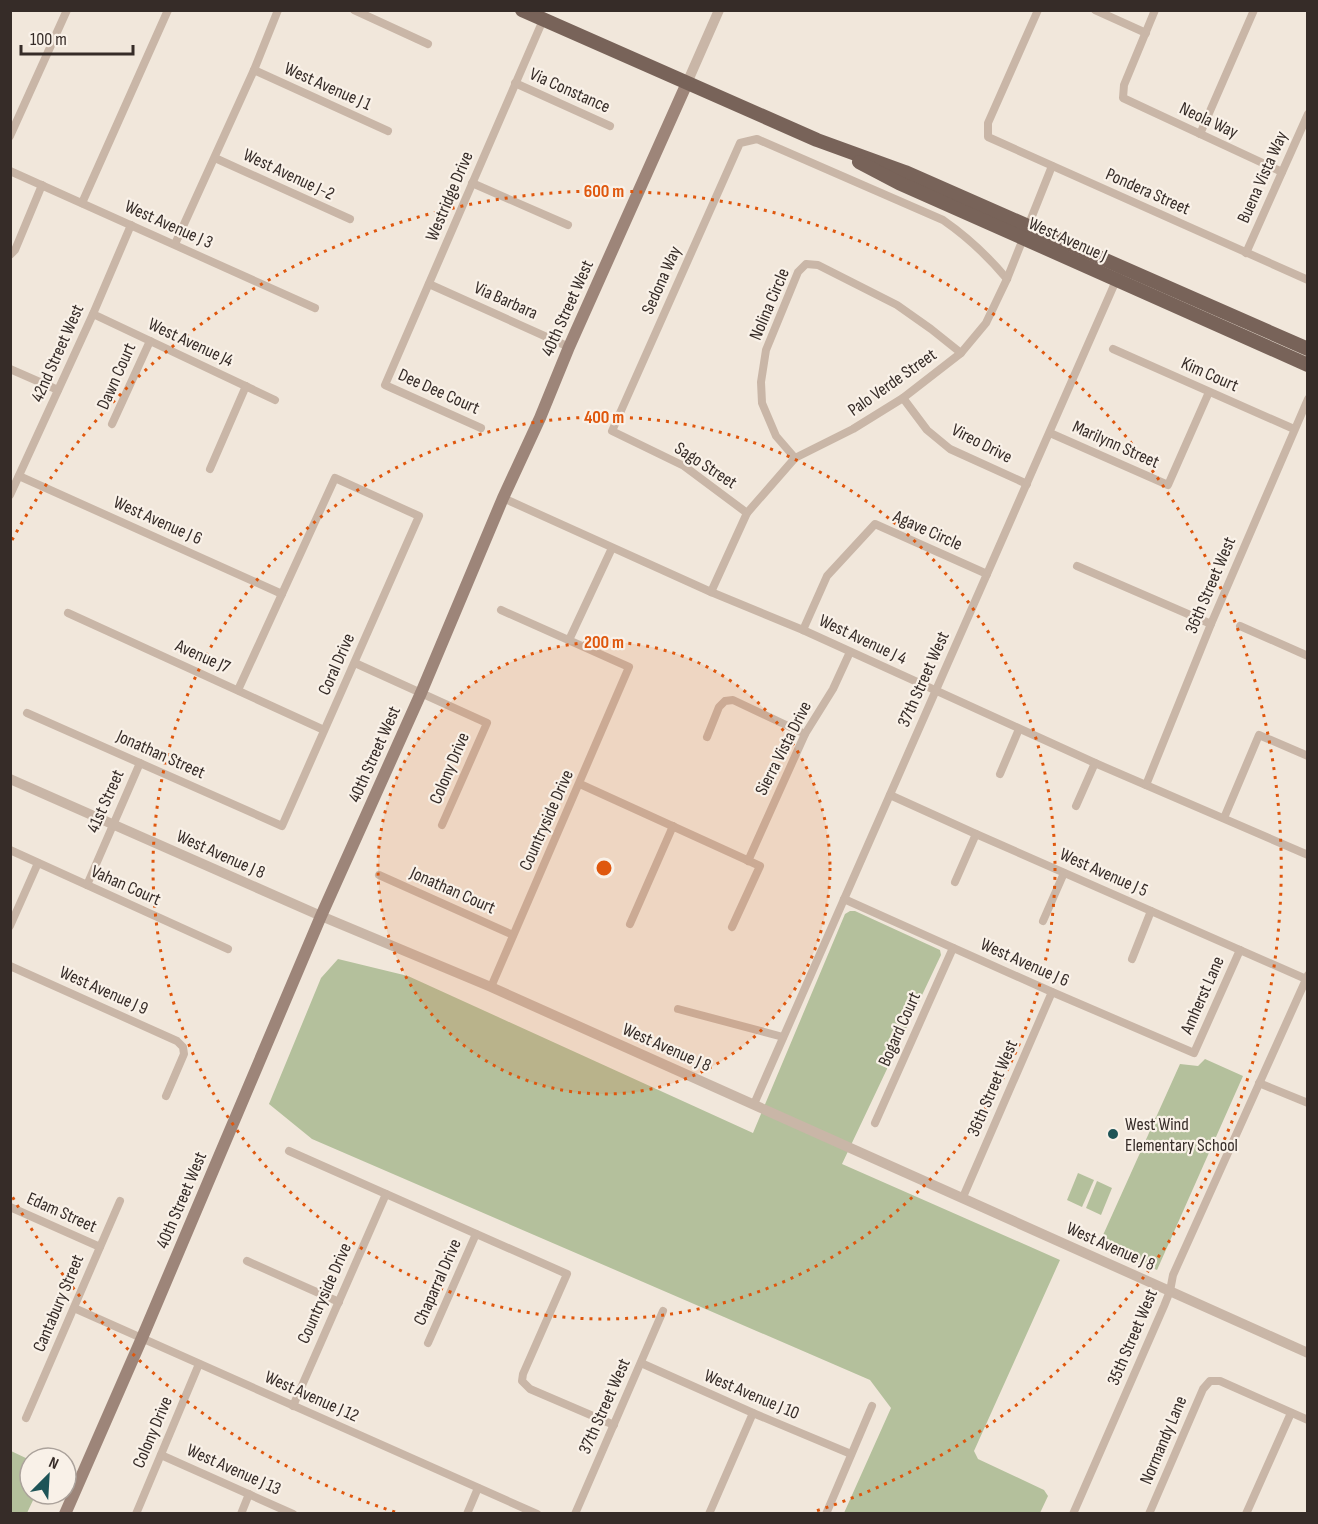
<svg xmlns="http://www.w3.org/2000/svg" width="1318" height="1524" font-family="'Sofia Sans Condensed',sans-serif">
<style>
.green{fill:#b4c09c}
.park{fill:url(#park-crowns)}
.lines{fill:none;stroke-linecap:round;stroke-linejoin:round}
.minor{stroke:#c9b6a7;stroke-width:8}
.tertiary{stroke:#c9b6a7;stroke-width:10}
.secondary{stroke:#9d8579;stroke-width:12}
.primary{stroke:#786359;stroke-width:14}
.ring{fill:none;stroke:#df570d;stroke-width:3;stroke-dasharray:3 6}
.poi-dot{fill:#1e5457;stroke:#f9f1e8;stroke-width:2}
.labels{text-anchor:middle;stroke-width:4.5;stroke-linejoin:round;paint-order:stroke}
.street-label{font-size:18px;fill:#362c28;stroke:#f9f1e8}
.poi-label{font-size:18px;fill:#362c28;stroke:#f9f1e8;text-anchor:start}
.centre{fill:#df570d;stroke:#f9f1e8;stroke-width:3}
.ring-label{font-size:18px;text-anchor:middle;font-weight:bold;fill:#df570d;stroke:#f9f1e8;stroke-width:4.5;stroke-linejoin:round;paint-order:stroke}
</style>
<defs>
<pattern id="park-crowns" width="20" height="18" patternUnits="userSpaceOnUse" patternTransform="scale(1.5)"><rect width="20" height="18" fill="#b4c09c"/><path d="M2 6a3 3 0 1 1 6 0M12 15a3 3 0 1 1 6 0" fill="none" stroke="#939c7f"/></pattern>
</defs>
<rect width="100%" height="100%" fill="#f1e7db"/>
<g class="green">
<path d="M 850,911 L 855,911 L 940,950 L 941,955 L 842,1164 L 1060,1260 L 974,1451 L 978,1459 L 1044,1490 L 1048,1496 L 1040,1513 L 844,1513 L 891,1408 L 870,1380 L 312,1139 L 269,1104 L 321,978 L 338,959 L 408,976 L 753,1133 L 845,914 Z"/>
<path d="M 1205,1059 L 1243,1076 L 1157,1270 L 1101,1246 L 1099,1244 L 1180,1064 L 1198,1066 Z"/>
<path d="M 1078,1173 L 1094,1180 L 1082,1207 L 1067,1200 Z"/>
<path d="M 1097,1181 L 1112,1188 L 1101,1215 L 1086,1208 Z"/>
<path d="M 11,1451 L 30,1460 L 30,1494 L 36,1494 L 27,1513 L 11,1513 Z"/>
</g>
<path class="park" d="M 1156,1117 L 1173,1128 L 1170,1136 L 1161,1132 L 1158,1137 L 1149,1132 Z"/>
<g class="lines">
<g class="minor">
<path d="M 354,10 L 428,44"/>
<path d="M 1038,10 L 988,123 L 988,137 L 1308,280"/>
<path d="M 1095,10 L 1146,33"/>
<path d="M 1155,10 L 1124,85 L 1123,98 L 1282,172"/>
<path d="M 254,70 L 388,131"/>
<path d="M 515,83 L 610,126"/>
<path d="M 1200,134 L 1254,10"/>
<path d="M 10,136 L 67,10"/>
<path d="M 215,158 L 350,219"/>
<path d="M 10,171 L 315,308"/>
<path d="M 472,183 L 568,225"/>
<path d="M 82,203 L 168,10"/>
<path d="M 175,244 L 254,70 L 278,10"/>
<path d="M 1246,253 L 1308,114"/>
<path d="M 10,255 L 15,250 L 42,185"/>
<path d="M 429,284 L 569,347"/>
<path d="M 93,314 L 275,400"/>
<path d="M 1113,349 L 1294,429"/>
<path d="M 10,369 L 58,390"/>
<path d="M 903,398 L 927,430 L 950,449 L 1027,484"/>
<path d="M 112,424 L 150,341"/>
<path d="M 481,428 L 385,385 L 543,20"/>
<path d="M 1050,433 L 1168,485 L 1209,392"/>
<path d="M 795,458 L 776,436 L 762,403 L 761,382 L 766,350 L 798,272 L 806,264 L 818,265 L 897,305 L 931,329 L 961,353"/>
<path d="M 210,469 L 246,386"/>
<path d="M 19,476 L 282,594"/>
<path d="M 10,495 L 93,314 L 131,225"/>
<path d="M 503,498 L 711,592 L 803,630 L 1095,763 L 1308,855"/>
<path d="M 747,513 L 684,466 L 612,431 L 740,143 L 757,139 L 943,220 C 969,238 987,255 1007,279"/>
<path d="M 1077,566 L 1211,624"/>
<path d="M 711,592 L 747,513 L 795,458 L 853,429 L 903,398 L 961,353 L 986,323 L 1007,279 L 1052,166"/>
<path d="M 68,613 L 324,730"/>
<path d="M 1240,626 L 1308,656"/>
<path d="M 803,630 L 827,576 L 875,524 L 987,574"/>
<path d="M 569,640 L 612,548"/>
<path d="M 355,663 L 487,723 L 442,825"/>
<path d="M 27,713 L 282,826 L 419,516 L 335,478 L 238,690"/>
<path d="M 707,737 L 719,707 L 725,701 L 733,700 L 805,734"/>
<path d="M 1000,774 L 1019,729"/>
<path d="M 580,784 L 760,866 L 732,927"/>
<path d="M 1146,785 L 1211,624 L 1308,399"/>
<path d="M 890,795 L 976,834 L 1306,979"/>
<path d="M 1076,806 L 1095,763"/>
<path d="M 1224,818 L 1259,735 L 1308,756"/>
<path d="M 10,850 L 228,949"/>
<path d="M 748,861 L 805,734 L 833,689 L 850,652"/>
<path d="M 379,875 L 513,935"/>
<path d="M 955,882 L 976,834"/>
<path d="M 87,885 L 140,763"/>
<path d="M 844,899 L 1052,992 L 1194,1053 L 1240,950"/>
<path d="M 1043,921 L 1064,873"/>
<path d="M 630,924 L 673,826"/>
<path d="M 10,926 L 38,863"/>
<path d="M 1132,959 L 1151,911"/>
<path d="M 10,966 L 177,1041 L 183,1047 L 184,1054 L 166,1096"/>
<path d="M 491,987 L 629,667 L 501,610"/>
<path d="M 678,1009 L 783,1037"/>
<path d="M 1259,1083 L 1308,1103"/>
<path d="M 754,1104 L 1118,276"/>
<path d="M 875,1123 L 953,948"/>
<path d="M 289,1151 L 567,1274 L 523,1374 L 522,1381 L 530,1389 L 614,1425"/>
<path d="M 963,1197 L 1052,992"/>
<path d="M 10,1207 L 100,1247"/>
<path d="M 247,1261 L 339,1302"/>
<path d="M 74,1308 L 537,1514"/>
<path d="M 428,1343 L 476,1234"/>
<path d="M 641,1363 L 753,1413 L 851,1454"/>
<path d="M 293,1406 L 386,1194"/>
<path d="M 26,1418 L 120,1201"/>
<path d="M 161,1455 L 293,1514"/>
<path d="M 136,1514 L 199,1364"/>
<path d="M 241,1514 L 249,1494"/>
<path d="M 467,1514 L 478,1488"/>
<path d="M 575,1514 L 663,1311"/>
<path d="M 709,1514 L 753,1413"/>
<path d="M 826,1514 L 872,1406"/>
<path d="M 1073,1514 L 1164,1306 L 1170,1291 L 1173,1275 L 1308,975"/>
<path d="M 1149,1514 L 1203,1389 L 1210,1381 L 1220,1381 L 1308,1420"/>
<path d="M 1246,1514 L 1291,1413"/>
</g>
<g class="tertiary">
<path d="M 687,83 L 719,10"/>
<path d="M 10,779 L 321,916 L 491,987 L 1308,1353"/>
</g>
<path class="secondary" d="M 65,1514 L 142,1338 L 321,916 L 421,693 L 503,498 L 540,418 L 569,347 L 687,83"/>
<g class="primary">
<path d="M 522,10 L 817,140 L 905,172 L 1308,349"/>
<path d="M 859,162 L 899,183 L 1308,365"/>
</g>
</g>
<circle cx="604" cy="868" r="226" fill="#df570d" fill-opacity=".12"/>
<g class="ring">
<circle cx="604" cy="868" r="226"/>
<circle cx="604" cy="868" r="451"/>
<path d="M395 1512A677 677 0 0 1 12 1196M12 540A677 677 0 1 1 813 1512"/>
</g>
<circle class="poi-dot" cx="1113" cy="1134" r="6"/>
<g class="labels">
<g class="street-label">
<text transform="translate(328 86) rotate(24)" y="6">West Avenue J 1</text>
<text transform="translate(570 90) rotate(24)" y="6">Via Constance</text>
<text transform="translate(1209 120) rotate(25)" y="6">Neola Way</text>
<text transform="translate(289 174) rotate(25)" y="6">West Avenue J-2</text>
<text transform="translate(1262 177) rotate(-66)" y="6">Buena Vista Way</text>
<text transform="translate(1148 191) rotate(24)" y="6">Pondera Street</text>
<text transform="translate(449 196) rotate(-67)" y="6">Westridge Drive</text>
<text transform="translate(169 224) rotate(24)" y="6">West Avenue J 3</text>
<text transform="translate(1068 239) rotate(24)" y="6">West Avenue J</text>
<text transform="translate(661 280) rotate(-66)" y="6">Sedona Way</text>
<text transform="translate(506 300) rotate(24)" y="6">Via Barbara</text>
<text transform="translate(769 304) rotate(-67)" y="6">Nolina Circle</text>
<text transform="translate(567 308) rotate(-66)" y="6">40th Street West</text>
<text transform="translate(191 342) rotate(25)" y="6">West Avenue J4</text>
<text transform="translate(57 353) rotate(-66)" y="6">42nd Street West</text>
<text transform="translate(1210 374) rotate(24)" y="6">Kim Court</text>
<text transform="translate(116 376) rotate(-66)" y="6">Dawn Court</text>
<text transform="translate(892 382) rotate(-35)" y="6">Palo Verde Street</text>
<text transform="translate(439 391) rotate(24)" y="6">Dee Dee Court</text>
<text transform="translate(982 443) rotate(27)" y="6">Vireo Drive</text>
<text transform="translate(1116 444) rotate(24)" y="6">Marilynn Street</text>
<text transform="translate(706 465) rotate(33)" y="6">Sago Street</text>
<text transform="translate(158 520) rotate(24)" y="6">West Avenue J 6</text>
<text transform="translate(928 530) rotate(24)" y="6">Agave Circle</text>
<text transform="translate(1210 585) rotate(-67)" y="6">36th Street West</text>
<text transform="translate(863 639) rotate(25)" y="6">West Avenue J 4</text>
<text transform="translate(203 656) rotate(24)" y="6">Avenue J7</text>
<text transform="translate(336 664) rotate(-66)" y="6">Coral Drive</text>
<text transform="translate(923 679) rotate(-66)" y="6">37th Street West</text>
<text transform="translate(783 748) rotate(-63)" y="6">Sierra Vista Drive</text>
<text transform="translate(161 754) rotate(24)" y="6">Jonathan Street</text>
<text transform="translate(374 754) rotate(-66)" y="6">40th Street West</text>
<text transform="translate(449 768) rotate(-67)" y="6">Colony Drive</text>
<text transform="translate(105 801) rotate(-66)" y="6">41st Street</text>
<text transform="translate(546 820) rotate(-66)" y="6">Countryside Drive</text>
<text transform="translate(221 854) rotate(24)" y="6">West Avenue J 8</text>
<text transform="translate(1104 872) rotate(24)" y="6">West Avenue J 5</text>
<text transform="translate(126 885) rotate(24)" y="6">Vahan Court</text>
<text transform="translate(453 890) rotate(24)" y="6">Jonathan Court</text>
<text transform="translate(1025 962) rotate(24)" y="6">West Avenue J 6</text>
<text transform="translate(104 990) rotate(24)" y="6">West Avenue J 9</text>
<text transform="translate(1202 995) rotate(-66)" y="6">Amherst Lane</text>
<text transform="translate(899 1029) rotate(-66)" y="6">Bogard Court</text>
<text transform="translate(667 1047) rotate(24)" y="6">West Avenue J 8</text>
<text transform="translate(992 1088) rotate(-67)" y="6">36th Street West</text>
<text transform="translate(181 1200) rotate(-67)" y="6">40th Street West</text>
<text transform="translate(62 1212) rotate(24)" y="6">Edam Street</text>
<text transform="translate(1111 1246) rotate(24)" y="6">West Avenue J 8</text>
<text transform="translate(437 1282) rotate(-66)" y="6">Chaparral Drive</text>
<text transform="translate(324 1293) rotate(-66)" y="6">Countryside Drive</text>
<text transform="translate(58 1303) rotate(-67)" y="6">Cantabury Street</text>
<text transform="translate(1132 1337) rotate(-67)" y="6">35th Street West</text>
<text transform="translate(752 1394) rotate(23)" y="6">West Avenue J 10</text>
<text transform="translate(312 1396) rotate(24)" y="6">West Avenue J 12</text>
<text transform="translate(604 1406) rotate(-66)" y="6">37th Street West</text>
<text transform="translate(152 1432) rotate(-67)" y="6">Colony Drive</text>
<text transform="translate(1163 1440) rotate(-67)" y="6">Normandy Lane</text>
<text transform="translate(234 1469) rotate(24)" y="6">West Avenue J 13</text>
</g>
<g class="poi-label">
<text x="1125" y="1130">West Wind<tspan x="1125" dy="21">Elementary School</tspan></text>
</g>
</g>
<circle cx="604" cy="868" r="9" class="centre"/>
<g class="ring-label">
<text x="604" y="197">600 m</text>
<text x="604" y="423">400 m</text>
<text x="604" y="648">200 m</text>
</g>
<rect width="1318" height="1524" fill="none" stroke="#362c28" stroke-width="24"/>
<g transform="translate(48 1476) rotate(24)"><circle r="28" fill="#f9f1e8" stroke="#aba29b" stroke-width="1.5"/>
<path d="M0-4.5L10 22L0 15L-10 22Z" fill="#1e5457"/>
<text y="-9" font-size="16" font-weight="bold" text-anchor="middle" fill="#362c28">N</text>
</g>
<path d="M21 45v9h112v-9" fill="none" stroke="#362c28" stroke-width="3"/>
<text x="30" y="45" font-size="18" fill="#362c28" stroke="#f9f1e8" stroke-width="4.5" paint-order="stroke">100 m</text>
</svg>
